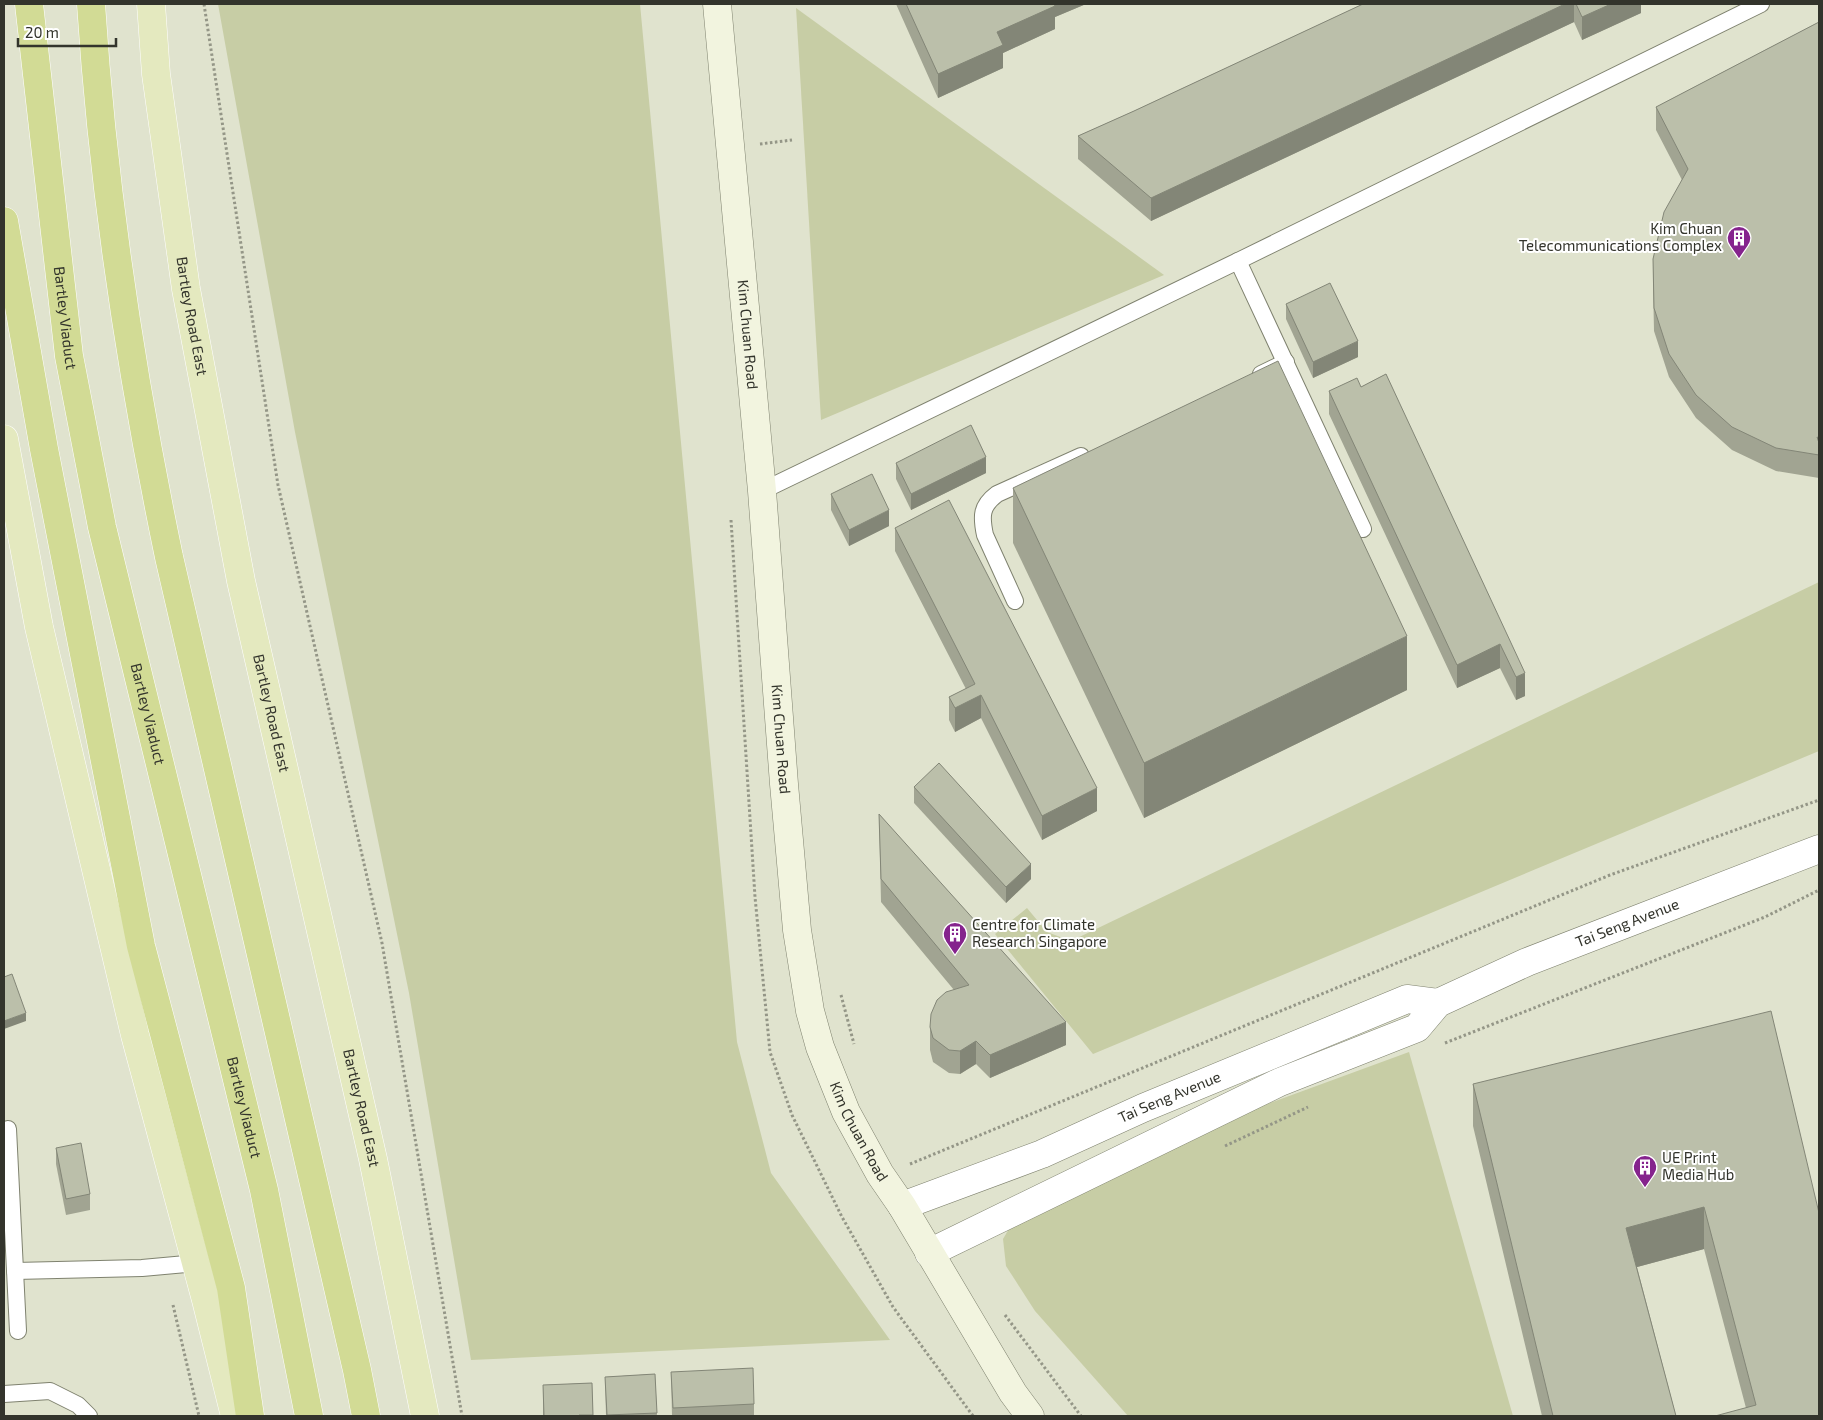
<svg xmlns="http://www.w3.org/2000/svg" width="1823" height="1420" font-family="'Exo 2',sans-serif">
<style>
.green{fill:#c7cda5}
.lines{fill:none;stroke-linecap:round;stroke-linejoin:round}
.lane-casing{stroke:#7f826f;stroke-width:18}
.street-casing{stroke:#7f826f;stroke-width:29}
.secondary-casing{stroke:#7f826f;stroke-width:29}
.primary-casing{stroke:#fff;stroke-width:29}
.highway-casing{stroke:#fff;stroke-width:29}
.path{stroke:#949687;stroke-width:3;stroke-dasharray:2.5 2.5;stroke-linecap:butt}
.lane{stroke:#fff;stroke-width:16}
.street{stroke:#fff;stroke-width:28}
.secondary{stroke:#f2f4df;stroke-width:28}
.primary{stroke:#e4e9bf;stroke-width:28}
.highway{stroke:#d2db95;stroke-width:28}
.wall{fill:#a1a492}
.shaded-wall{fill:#838677}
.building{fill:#bbbfaa;stroke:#838677}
.labels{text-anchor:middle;stroke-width:4;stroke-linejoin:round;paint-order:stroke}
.poi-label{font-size:15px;fill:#33342c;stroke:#fff;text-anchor:start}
.street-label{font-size:15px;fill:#33342c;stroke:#fff}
</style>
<rect width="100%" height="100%" fill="#e0e3ce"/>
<g class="green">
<path d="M 218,4 L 640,4 L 737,1042 L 771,1173 L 890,1340 L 471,1360 L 409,993 L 295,432 Z"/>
<path d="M 796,8 L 1164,275 L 821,420 Z"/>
<path d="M 1819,582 L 1819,751 L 1093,1054 L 995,934 L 1027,908 L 1047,932 L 1071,941 Z"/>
<path d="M 1409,1052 L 1513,1416 L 1128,1416 L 1035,1311 L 1006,1266 L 1003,1239 L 1026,1200 L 1084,1171 Z"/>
</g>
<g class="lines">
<g class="lane-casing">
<g id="lane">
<path d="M 1238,261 L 1363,529"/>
<path d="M 1261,374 L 1286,362"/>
<path d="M 762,491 L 1238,261 L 1761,4"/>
<path d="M 1015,601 L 985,535 C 981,516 981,506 997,494 L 1081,456"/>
<path d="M 8,1129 L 18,1331"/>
<path d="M 15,1271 L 142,1268 L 197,1263"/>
<path d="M 4,1394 L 50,1391 L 78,1405 L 89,1416"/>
</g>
</g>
<g class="street-casing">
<g id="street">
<path id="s1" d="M 902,1206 L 1042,1154 L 1143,1108 L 1407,999 L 1438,1003"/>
<path id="s2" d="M 929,1253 L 1280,1082 L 1417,1028 L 1438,1003 L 1527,962 L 1819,849"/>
</g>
</g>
<g class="secondary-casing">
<g id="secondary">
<path id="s3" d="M 717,4 L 762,491 L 784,784 L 797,930 L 810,1011 L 820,1047 L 846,1112 L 880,1174 L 902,1206 L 1013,1393 L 1030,1416"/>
</g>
</g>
<g class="primary-casing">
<g id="primary">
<path id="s4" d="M 151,4 L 156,74 L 186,289 L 241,581 L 373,1159 L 425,1416"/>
<path d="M 4,439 L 39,627 L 135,1035 L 206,1300 L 235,1416"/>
</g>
</g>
<g class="highway-casing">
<g id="highway">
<path id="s5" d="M 29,4 L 69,356 L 102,527 L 264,1190 L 309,1416"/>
<path d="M 91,4 C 103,190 131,374 169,557 L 357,1370 L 366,1416"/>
<path d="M 4,221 L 44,449 L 141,946 L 231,1288 L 250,1416"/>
</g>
</g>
<g class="path">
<path d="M 204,4 L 278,485 L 382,943 L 462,1416"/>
<path d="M 760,144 L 792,140"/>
<path d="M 731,520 L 755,897 L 770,1052 L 792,1115 L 842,1217 L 893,1307 L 973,1416"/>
<path d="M 841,995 L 854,1044"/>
<path d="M 1445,1043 L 1765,917 L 1819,890"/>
<path d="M 1225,1146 L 1308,1107"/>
<path d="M 910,1164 L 1610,875 L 1819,800"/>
<path d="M 173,1305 L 199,1416"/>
<path d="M 1005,1315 L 1081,1416"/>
</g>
<use href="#lane" class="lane"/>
<use href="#street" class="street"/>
<use href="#secondary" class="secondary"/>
<use href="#primary" class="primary"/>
<use href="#highway" class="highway"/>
</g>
<g class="wall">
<path d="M 896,4 L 1086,4 L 1055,17 L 1055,29 L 1003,53 L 1003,68 L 938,98 Z"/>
<path d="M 1363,4 L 1641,4 L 1641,13 L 1582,40 L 1574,22 L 1151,221 L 1078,159 L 1078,136 L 1134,111 Z"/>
<path d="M 1819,22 L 1819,478 L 1776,471 L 1732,450 L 1696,418 L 1669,377 L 1654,331 L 1653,282 L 1653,259 L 1682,180 L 1656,130 L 1656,107 Z"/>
<path d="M 1286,304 L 1358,357 L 1313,378 L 1286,319 Z"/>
<path d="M 1386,374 L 1525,696 L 1516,700 L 1500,668 L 1457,688 L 1329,414 L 1329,391 L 1361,387 Z"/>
<path d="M 896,463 L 986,473 L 911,510 L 896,479 Z"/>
<path d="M 1013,488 L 1407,690 L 1144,818 L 1013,543 Z"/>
<path d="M 831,494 L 889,526 L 849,546 L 831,510 Z"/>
<path d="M 895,528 L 1097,811 L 1042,840 L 981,718 L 955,732 L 949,720 L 949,697 L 966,689 L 895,551 Z"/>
<path d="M 914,787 L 1031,879 L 1006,903 L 914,803 Z"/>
<path d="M 879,814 L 1066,1045 L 990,1078 L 976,1064 L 960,1074 L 949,1073 L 933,1062 L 930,1050 L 930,1027 L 954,990 L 881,902 Z"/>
<path d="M 1473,1084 L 1819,1213 L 1819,1416 L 1746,1408 L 1704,1249 L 1637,1267 L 1676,1416 L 1542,1416 L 1473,1126 Z"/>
<path d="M 56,1148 L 90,1194 L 90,1210 L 66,1215 L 56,1164 Z"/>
<path d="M 671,1372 L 754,1404 L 754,1416 L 672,1416 Z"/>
<path d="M 655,1374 L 657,1416 L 606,1416 L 605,1377 Z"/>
<path d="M 592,1383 L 593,1416 L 543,1416 L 543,1385 Z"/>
</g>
<g class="shaded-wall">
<path d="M 1051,4 L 1086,4 L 1055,17 L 1055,29 L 1003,53 L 1003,68 L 938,98 L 938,74 L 997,32 Z"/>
<path d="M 1565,4 L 1574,4 L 1574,22 L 1151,221 L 1151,198 Z"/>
<path d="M 1611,4 L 1641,4 L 1641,13 L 1582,40 L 1582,17 Z"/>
<path d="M 1358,341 L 1358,357 L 1313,378 L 1313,362 Z"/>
<path d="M 986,457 L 986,473 L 911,510 L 911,494 Z"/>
<path d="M 889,510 L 889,526 L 849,546 L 849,530 Z"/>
<path d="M 1407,636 L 1407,690 L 1144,818 L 1144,763 Z"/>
<path d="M 1500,644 L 1500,668 L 1457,688 L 1457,665 Z"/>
<path d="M 1525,673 L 1525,696 L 1516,700 L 1516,677 Z"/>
<path d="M 981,695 L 981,718 L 955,732 L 955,708 Z"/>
<path d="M 1097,788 L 1097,811 L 1042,840 L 1042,816 Z"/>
<path d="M 1031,864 L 1031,879 L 1006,903 L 1006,887 Z"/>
<path d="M 26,1013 L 26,1021 L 4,1029 L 4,1021 Z"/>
<path d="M 1066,1022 L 1066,1045 L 990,1078 L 990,1055 Z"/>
<path d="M 976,1041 L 976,1064 L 960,1074 L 960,1051 Z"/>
<path d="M 1704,1207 L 1704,1249 L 1626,1270 L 1626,1228 Z"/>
</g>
<g class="building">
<path d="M 906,4 L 1054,4 L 1055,6 L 997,32 L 1003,45 L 938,74 Z"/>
<path d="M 1363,4 L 1565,4 L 1151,198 L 1078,136 L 1134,111 Z"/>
<path d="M 1576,4 L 1611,4 L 1582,17 Z"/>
<path d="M 1819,22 L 1819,438 L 1817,437 L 1819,443 L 1819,455 L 1776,448 L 1732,427 L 1696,395 L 1669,354 L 1654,308 L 1653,259 L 1664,212 L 1688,169 L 1656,107 Z"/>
<path d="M 1330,283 L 1358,341 L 1313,362 L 1286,304 Z"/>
<path d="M 1278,361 L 1407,636 L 1144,763 L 1013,488 Z"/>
<path d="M 1386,374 L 1525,673 L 1516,677 L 1500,644 L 1457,665 L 1329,391 L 1357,378 L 1361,387 Z"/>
<path d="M 971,425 L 986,457 L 911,494 L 896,463 Z"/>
<path d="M 872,474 L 889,510 L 849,530 L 831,494 Z"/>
<path d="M 949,500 L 1097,788 L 1042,816 L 981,695 L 955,708 L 949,697 L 975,684 L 895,528 Z"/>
<path d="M 939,763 L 1031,864 L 1006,887 L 914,787 Z"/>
<path d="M 879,814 L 1066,1022 L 990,1055 L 976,1041 L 960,1051 L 949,1050 L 933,1038 L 930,1027 L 931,1014 L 937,1000 L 946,992 L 969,985 L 881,879 Z"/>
<path d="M 12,974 L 26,1013 L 4,1021 L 4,977 Z"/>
<path d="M 1771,1011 L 1819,1213 L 1819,1416 L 1715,1416 L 1756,1405 L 1704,1207 L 1626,1228 L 1676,1416 L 1553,1416 L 1473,1084 Z"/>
<path d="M 81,1143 L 90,1194 L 66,1199 L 56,1148 Z"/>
<path d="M 753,1368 L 754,1404 L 673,1408 L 671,1372 Z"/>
<path d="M 655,1374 L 657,1413 L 607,1415 L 605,1377 Z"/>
<path d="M 592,1383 L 593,1415 L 579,1415 L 579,1416 L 544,1416 L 543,1385 Z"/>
</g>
<defs>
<g id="building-pin" transform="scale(1.25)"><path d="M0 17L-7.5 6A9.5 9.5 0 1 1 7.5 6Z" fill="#85238d" stroke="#fff"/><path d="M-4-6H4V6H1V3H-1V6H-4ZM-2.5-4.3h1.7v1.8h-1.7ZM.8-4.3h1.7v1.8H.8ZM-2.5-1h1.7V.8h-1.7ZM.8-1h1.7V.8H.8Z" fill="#fff"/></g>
</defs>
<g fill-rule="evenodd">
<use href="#building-pin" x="1739" y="238"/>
<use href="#building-pin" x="955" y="934"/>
<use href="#building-pin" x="1645" y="1167"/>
</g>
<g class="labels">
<g class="poi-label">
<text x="1722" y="234" text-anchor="end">Kim Chuan<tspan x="1722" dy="17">Telecommunications Complex</tspan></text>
<text x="972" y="930">Centre for Climate<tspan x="972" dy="17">Research Singapore</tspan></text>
<text x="1662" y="1163">UE Print<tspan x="1662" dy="17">Media Hub</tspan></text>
</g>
<g class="street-label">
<text dy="5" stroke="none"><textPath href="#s4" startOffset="315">Bartley Road East</textPath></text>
<text dy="5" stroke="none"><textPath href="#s5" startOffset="316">Bartley Viaduct</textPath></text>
<text dy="5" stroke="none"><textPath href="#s3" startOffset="332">Kim Chuan Road</textPath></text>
<text dy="5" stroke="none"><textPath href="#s4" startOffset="720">Bartley Road East</textPath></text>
<text dy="5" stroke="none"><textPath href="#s5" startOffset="721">Bartley Viaduct</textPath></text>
<text dy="5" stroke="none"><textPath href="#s3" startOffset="738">Kim Chuan Road</textPath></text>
<text dy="5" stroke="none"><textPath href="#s2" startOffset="776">Tai Seng Avenue</textPath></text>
<text dy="5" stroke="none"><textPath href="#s1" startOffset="289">Tai Seng Avenue</textPath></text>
<text dy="5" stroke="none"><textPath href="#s5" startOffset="1126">Bartley Viaduct</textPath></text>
<text dy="5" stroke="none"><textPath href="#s4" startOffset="1125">Bartley Road East</textPath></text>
<text dy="5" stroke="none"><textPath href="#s3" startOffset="1142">Kim Chuan Road</textPath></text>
</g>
</g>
<rect width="1823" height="1420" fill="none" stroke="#33342c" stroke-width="10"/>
<path d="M18 38v8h98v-8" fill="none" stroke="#33342c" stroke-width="2.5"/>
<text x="25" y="38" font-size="15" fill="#33342c" stroke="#ffffff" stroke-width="4" paint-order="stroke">20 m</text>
</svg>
